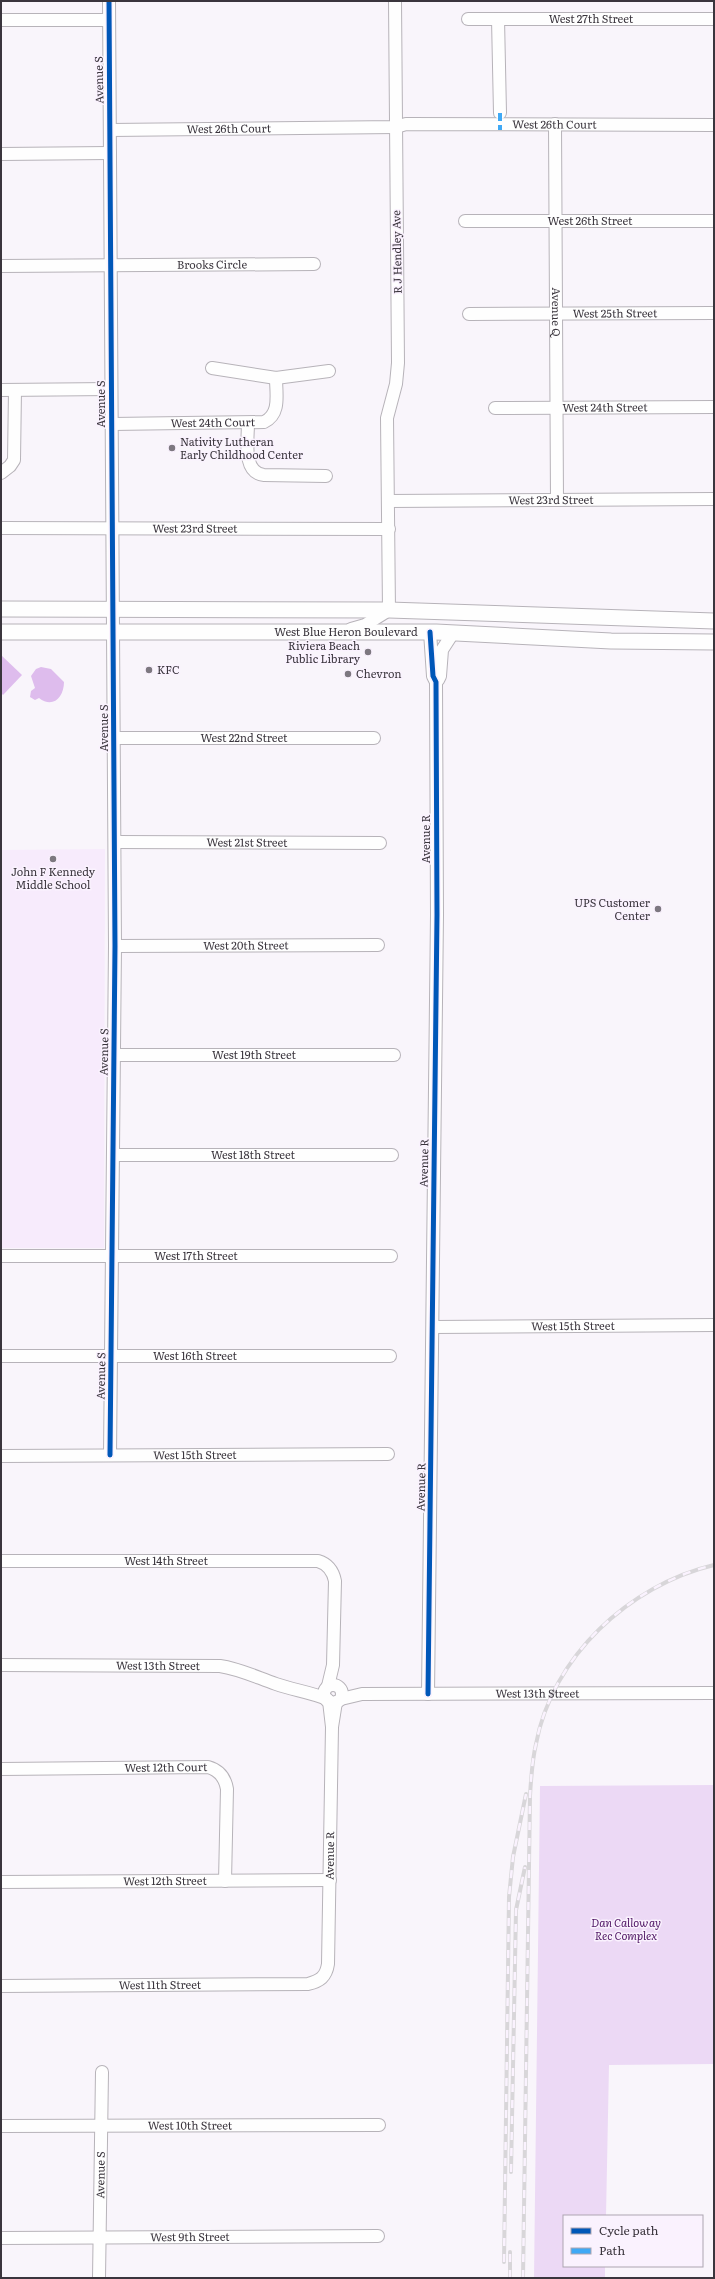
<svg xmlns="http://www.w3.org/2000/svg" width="715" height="2279" font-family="Literata,serif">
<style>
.built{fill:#f7ebfc}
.green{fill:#ecd9f5}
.water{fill:#debced}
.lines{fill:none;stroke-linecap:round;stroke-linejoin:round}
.minor-casing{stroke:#b7b3b9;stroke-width:14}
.major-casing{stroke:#b7b3b9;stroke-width:17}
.minor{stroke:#fefefe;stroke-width:12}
.major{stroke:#fefefe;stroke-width:15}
.rail-casing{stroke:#d8d6d9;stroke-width:4}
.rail{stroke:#faf2fe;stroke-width:2.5;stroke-dasharray:8;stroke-linecap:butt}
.quiet{stroke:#3fa9f5;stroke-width:4;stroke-dasharray:8 4;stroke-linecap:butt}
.cycleway-casing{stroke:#faf2fe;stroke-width:8}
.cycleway{stroke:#0057b8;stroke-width:5}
.poi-dot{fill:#7d7880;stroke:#faf2fe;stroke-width:1.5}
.labels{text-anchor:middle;stroke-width:3;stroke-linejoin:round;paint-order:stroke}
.street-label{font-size:11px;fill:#3a353d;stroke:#faf2fe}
.poi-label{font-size:11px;fill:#3a353d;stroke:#faf2fe;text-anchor:start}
.park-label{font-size:11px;font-style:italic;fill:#4e1463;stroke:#faf2fe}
</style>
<rect width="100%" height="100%" fill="#f9f5fb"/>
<path class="built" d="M 105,849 L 104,1248 L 1,1248 L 1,850 Z"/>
<path class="green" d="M 714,1785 L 714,2064 L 609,2065 L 606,2216 L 564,2216 L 564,2266 L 605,2266 L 605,2278 L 534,2278 L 540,1786 Z"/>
<g class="water">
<path d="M 1,655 L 22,675 L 3,695 L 1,693 Z"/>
<path d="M 41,667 L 51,669 L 64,682 C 64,697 53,709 39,698 L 35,700 L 30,697 L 31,691 L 35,688 L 31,676 L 36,669 Z"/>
</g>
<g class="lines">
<g class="minor-casing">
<g id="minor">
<path d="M 109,1 L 115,946 L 110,1455"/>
<path id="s1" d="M 468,19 L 714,19"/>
<path d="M 498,19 L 500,113"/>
<path d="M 1,20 L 109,20"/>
<path id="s2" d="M 555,124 L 557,500"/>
<path id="s3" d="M 110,130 L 396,127 L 406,124 L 714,125"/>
<path d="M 1,154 L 110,153"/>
<path id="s4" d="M 465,221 L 714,221"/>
<path id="s5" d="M 1,266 L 314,264"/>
<path id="s6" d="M 469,314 L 714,313"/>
<path d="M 212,368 L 276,378 L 329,371"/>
<path d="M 1,390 L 111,389"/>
<path id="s7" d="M 495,408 L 714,407"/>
<path id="s8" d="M 112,424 L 264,422 C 281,414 276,394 276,378"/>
<path d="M 248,424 C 248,439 242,473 264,475 L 326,476"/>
<path d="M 1,473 L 10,466 L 14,460 L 15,390"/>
<path id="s9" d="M 388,501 L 714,499"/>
<path id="s10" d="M 1,528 L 389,529"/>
<path d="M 351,629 L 365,625 L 389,610 L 387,418 L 396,384 L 398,363 L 395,1"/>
<path d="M 438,680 L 440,676 L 442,650 L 453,633"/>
<path id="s11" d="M 114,738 L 374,738"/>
<path id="s12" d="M 115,842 L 380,843"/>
<path id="s13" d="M 115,946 L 378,945"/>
<path id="s14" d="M 114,1055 L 394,1055"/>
<path id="s15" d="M 113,1155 L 392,1155"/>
<path id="s16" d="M 1,1256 L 391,1256"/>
<path id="s17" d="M 433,1327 L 714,1325"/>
<path id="s18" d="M 1,1356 L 390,1356"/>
<path id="s19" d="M 1,1456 L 388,1454"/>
<path id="s20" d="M 1,1561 L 318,1561 C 328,1564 333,1571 335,1581 L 333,1665 L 328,1686"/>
<path id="s21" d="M 1,1665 L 220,1666 C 240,1669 256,1677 276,1684 C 293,1690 310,1692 327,1699"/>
<circle cx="333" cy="1694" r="9"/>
<path d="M 428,1694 L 437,915 L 436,682 L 433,676 L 430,632"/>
<path id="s22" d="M 341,1699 L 362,1694 L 714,1693"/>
<path d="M 329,1701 L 332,1727 L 336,1702"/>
<path id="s23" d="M 1,1769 L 208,1767 C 219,1770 225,1777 227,1789 L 225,1881"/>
<path id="s24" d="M 1,1882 L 330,1880"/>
<path id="s25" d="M 1,1986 L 308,1984 C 320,1981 326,1977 328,1964 L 332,1727"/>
<path id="s26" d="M 1,2126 L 379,2125"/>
<path id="s27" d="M 1,2238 L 378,2236"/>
<path id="s28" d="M 99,2278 L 102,2072"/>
</g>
</g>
<g class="major-casing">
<g id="major">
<path d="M 1,609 L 389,610 L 714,621"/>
<path id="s29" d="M 1,632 L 436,632 L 611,641 L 714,642"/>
</g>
</g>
<use href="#minor" class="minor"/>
<use href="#major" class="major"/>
<g class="rail-casing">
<g id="rail">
<path d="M 511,2172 L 516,1910 L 525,1867"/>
<path d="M 504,2262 L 509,1897 L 513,1857 L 526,1794"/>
<path d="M 510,2278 L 510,2252"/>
<path d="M 523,2278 L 530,1796 C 531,1778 532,1761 536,1744 C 552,1657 629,1585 714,1565"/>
</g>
</g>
<use href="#rail" class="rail"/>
<path class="quiet" d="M 500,113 L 500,130"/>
<g class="cycleway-casing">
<g id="cycleway">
<path d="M 109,1 L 115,946 L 110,1455"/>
<path d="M 428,1694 L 437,915 L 436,682 L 433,676 L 430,632"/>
</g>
</g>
<use href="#cycleway" class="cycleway"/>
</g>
<g class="poi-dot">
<circle cx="172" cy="448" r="4"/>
<circle cx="368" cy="652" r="4"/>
<circle cx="149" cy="670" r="4"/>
<circle cx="348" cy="674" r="4"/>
<circle cx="53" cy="859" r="4"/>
<circle cx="658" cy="909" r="4"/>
</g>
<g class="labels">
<g class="street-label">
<text dy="4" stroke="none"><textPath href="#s1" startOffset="123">West 27th Street</textPath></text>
<text transform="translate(99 80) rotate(-91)" y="4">Avenue S</text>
<text dy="4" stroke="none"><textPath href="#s3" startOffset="445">West 26th Court</textPath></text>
<text dy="4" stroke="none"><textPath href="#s3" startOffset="119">West 26th Court</textPath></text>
<text dy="4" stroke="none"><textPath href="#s4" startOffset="125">West 26th Street</textPath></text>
<text transform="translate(397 252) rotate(-91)" y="4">R J Hendley Ave</text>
<text dy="4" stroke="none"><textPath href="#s5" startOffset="211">Brooks Circle</textPath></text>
<text dy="4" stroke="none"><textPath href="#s2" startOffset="188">Avenue Q</textPath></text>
<text dy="4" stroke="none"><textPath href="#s6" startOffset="146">West 25th Street</textPath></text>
<text transform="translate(101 404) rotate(-90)" y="4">Avenue S</text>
<text dy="4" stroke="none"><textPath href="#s7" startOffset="110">West 24th Street</textPath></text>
<text dy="4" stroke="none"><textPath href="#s8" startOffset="101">West 24th Court</textPath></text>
<text dy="4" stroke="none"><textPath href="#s9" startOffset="163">West 23rd Street</textPath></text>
<text dy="4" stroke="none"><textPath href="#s10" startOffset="194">West 23rd Street</textPath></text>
<text dy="4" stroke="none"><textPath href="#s29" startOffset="345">West Blue Heron Boulevard</textPath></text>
<text transform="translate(104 728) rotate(-90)" y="4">Avenue S</text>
<text dy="4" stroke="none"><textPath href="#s11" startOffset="130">West 22nd Street</textPath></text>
<text transform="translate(426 839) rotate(-90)" y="4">Avenue R</text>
<text dy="4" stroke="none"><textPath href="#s12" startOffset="132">West 21st Street</textPath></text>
<text dy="4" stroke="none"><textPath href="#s13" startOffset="131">West 20th Street</textPath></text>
<text transform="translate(104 1052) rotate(-89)" y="4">Avenue S</text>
<text dy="4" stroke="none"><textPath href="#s14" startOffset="140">West 19th Street</textPath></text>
<text dy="4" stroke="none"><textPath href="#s15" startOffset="140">West 18th Street</textPath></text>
<text transform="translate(424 1163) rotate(-89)" y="4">Avenue R</text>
<text dy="4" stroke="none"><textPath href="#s16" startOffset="195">West 17th Street</textPath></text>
<text dy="4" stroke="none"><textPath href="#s17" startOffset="140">West 15th Street</textPath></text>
<text dy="4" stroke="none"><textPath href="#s18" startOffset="194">West 16th Street</textPath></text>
<text transform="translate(101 1376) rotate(-89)" y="4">Avenue S</text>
<text dy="4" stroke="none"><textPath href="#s19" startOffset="194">West 15th Street</textPath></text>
<text transform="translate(421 1487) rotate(-89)" y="4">Avenue R</text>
<text dy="4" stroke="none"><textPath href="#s20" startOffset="165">West 14th Street</textPath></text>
<text dy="4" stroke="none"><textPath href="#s21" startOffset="157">West 13th Street</textPath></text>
<text dy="4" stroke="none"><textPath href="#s22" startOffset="197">West 13th Street</textPath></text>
<text dy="4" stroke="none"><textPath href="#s23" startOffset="165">West 12th Court</textPath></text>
<text dy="4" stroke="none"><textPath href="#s25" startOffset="446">Avenue R</textPath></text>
<text dy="4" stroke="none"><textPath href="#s24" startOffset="164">West 12th Street</textPath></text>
<text dy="4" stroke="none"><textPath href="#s25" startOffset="159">West 11th Street</textPath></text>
<text dy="4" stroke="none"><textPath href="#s26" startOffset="189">West 10th Street</textPath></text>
<text dy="4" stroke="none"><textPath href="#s28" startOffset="103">Avenue S</textPath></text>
<text dy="4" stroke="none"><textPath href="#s27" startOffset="189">West 9th Street</textPath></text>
</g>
<g class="poi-label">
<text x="180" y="446">Nativity Lutheran<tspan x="180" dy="13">Early Childhood Center</tspan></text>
<text x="360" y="650" text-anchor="end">Riviera Beach<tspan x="360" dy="13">Public Library</tspan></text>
<text x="157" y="674">KFC</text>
<text x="356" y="678">Chevron</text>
<text x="53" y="876" text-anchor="middle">John F Kennedy<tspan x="53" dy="13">Middle School</tspan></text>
<text x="650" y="907" text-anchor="end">UPS Customer<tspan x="650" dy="13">Center</tspan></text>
</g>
<g class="park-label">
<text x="626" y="1927">Dan Calloway<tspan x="626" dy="13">Rec Complex</tspan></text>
</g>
</g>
<rect width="715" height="2279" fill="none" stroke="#3a353d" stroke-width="4"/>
<rect x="563" y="2215" width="140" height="52" fill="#faf2fe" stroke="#ada6b1"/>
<rect x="571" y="2228" width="20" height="6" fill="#0057b8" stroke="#ada6b1"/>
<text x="599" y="2235" font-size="12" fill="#3a353d">Cycle path</text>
<rect x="571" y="2248" width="20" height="6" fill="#3fa9f5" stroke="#ada6b1"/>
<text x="599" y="2255" font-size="12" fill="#3a353d">Path</text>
</svg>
